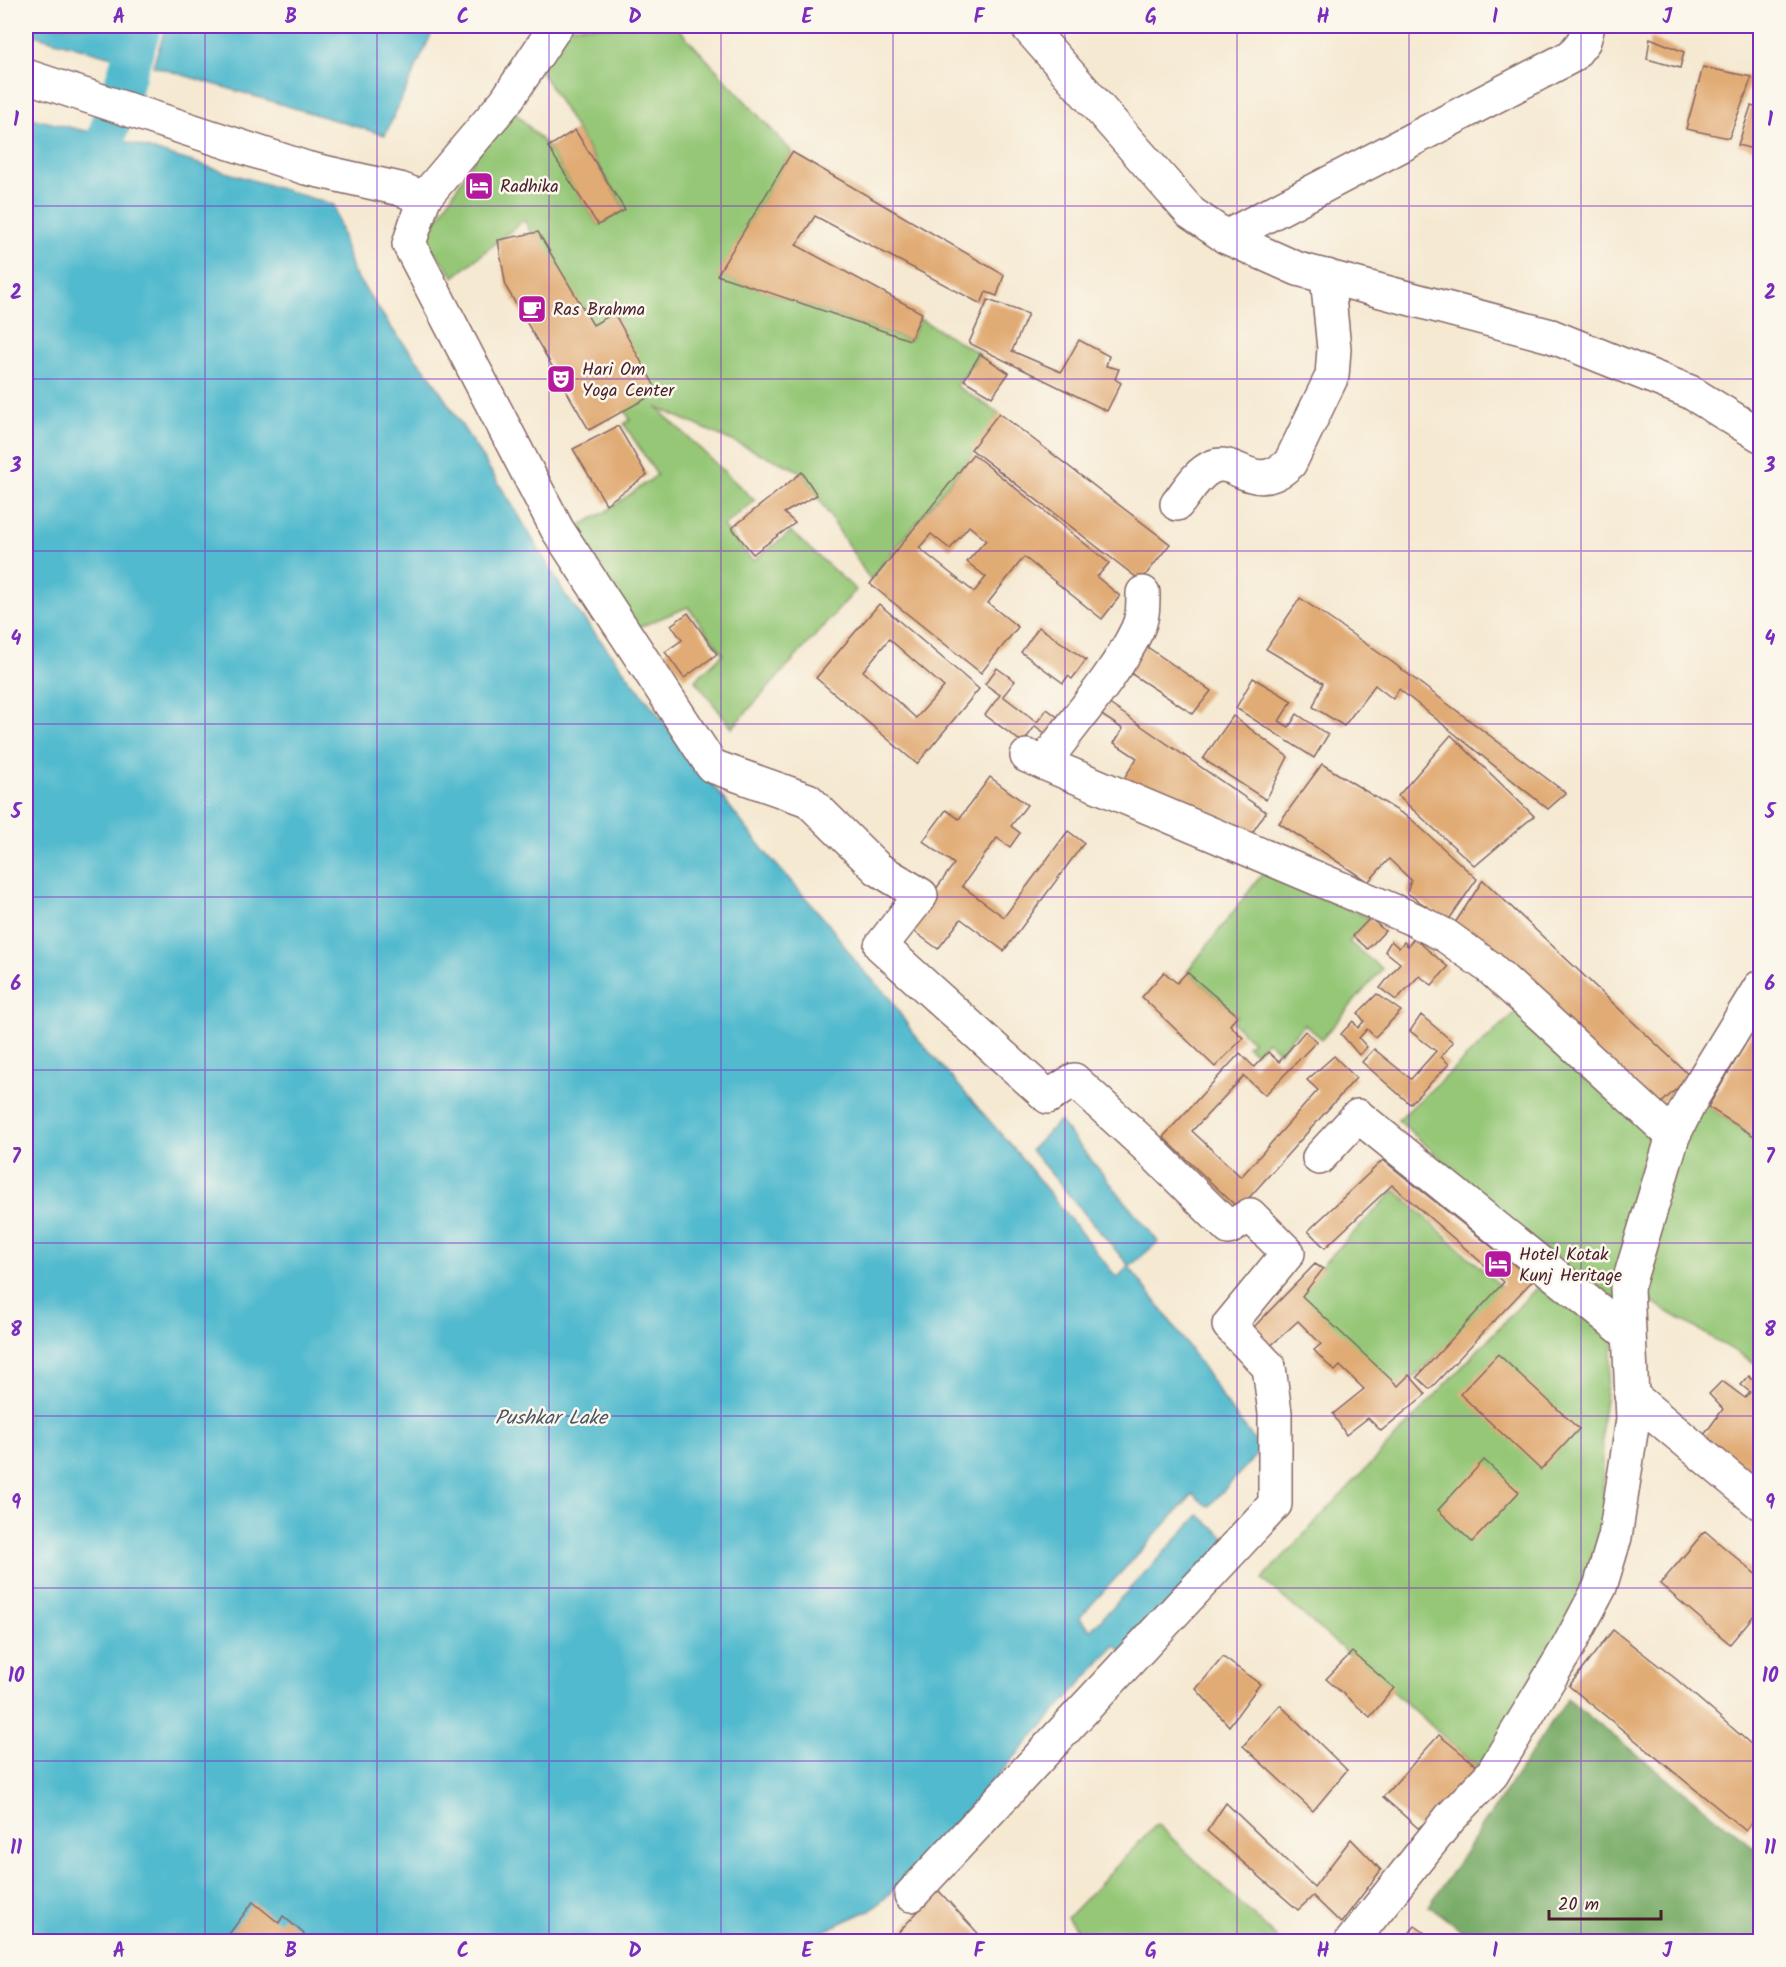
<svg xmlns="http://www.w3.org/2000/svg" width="1786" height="1967" font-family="Kalam,sans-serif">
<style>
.green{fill:#95c777;stroke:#707351;stroke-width:1.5}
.forest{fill:#78ac68;stroke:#61664a;stroke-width:1.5}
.water{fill:#51bace;stroke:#4e6c7c;stroke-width:1.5}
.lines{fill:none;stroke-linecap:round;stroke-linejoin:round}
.canal{stroke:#51bace;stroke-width:39}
.building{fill:#e1ab75;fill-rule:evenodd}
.minor-casing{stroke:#866665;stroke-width:36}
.minor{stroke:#fff;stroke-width:33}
.grid{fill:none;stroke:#7b2cbf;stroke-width:1.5;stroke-opacity:0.55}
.labels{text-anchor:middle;stroke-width:5;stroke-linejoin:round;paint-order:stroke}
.poi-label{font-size:18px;fill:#4a1f2b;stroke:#fbf7ec;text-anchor:start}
.water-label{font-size:20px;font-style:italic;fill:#4c5564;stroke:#fbf7ec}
.neatline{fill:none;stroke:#7b2cbf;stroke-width:2}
.grid-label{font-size:20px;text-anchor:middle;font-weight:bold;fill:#7b2cbf}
</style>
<rect width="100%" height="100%" fill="#fbf7ec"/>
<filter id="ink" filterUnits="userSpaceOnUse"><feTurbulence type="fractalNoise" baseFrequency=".0167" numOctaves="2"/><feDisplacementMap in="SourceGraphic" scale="12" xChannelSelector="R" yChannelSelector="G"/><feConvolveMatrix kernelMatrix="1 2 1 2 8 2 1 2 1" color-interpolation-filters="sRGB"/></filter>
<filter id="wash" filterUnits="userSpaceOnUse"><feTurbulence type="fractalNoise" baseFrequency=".008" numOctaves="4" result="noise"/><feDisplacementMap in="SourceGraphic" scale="24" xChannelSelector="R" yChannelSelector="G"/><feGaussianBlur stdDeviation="1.35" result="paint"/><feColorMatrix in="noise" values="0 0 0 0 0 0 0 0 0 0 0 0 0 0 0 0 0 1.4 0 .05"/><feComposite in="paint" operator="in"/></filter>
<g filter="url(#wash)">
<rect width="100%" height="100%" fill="#f5e9d2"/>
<g class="green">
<path d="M 567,26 L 676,26 L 792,152 L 718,275 L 910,340 L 920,319 L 980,354 L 956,386 L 999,413 L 973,454 L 870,580 L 802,472 L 656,407 L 755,501 L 723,526 L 753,561 L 791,532 L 856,590 L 732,728 L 695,680 L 723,654 L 688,607 L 632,630 L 571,530 L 605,512 L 657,475 L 624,424 L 630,420 L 524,220 L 454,277 L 425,239 L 508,105 L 548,147 L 598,225 L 625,210 L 538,66 Z"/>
<path d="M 1263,873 L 1370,918 L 1349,942 L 1382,969 L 1322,1039 L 1304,1024 L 1279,1052 L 1267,1041 L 1255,1053 L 1247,1046 L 1252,1041 L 1232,1022 L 1237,1015 L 1187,972 Z"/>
<path d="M 1516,1012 L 1667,1138 L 1624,1269 L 1602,1419 L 1606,1603 L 1488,1775 L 1262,1579 L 1558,1265 L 1398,1120 Z"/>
<path d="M 1695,1099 L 1760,1140 L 1760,1366 L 1629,1289 Z"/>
<path d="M 1395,1190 L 1505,1290 L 1399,1391 L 1294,1294 Z"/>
<path d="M 1157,1824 L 1280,1941 L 1063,1941 L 1076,1928 L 1067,1918 Z"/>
</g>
<path class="forest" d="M 1567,1699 L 1760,1852 L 1760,1941 L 1476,1941 L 1429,1906 Z"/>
<g class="water">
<path d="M 26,26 L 129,26 L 116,58 L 26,33 Z"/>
<path d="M 164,26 L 435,26 L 385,135 L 153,66 L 166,27 Z"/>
<path d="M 26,117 L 107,136 L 334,205 L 352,270 L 395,333 L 431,377 L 516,511 L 566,596 L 764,851 L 827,922 L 859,966 L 889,997 L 912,1032 L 1020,1156 L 1117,1278 L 1129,1266 L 1031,1150 L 1059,1121 L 1148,1229 L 1158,1242 L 1129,1267 C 1165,1312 1197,1358 1228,1406 C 1239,1422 1252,1433 1260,1451 L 1208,1507 L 1193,1494 L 1079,1618 L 1091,1630 L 1199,1515 L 1229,1541 L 1126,1655 L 1115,1645 L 905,1879 L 874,1908 L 801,1941 L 26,1942 Z"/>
</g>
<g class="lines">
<path class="canal" d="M 107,136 L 142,26"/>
</g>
<g id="blocks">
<g class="building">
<path d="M 1650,38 L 1684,52 L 1680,68 L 1647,59 Z"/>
<path d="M 1703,67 L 1752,77 L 1729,138 L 1686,129 Z"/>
<path d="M 1751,106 L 1760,109 L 1760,151 L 1738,145 Z"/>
<path d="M 575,130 L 625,210 L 598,225 L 548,147 Z"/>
<path d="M 792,152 L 1004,275 L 997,296 L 986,292 L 981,304 L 815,216 L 796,245 L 922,313 L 910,340 L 717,275 Z"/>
<path d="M 538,232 L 593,325 L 614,313 L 658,392 L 589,430 L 506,287 L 498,240 Z"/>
<path d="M 988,300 L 1028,314 L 1012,351 L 1061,372 L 1079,340 L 1109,356 L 1106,366 L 1119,369 L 1115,379 L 1121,383 L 1107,411 L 969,343 Z"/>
<path d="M 980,354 L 1009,373 L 992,397 L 964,380 Z"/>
<path d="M 999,413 L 1170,544 L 1141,581 L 971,449 Z"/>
<path d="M 618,426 L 647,475 L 606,504 L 573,449 Z"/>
<path d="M 973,454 L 1109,563 L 1097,577 L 1120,596 L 1102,619 L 1024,557 L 988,603 L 1018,627 L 981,673 L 870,584 ZM 969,526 L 986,540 L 967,562 L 986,577 L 974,592 L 919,548 L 931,534 L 950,549 Z"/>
<path d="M 802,472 L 817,495 L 784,513 L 795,523 L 753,554 L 732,528 Z"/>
<path d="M 1300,598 L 1392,662 L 1566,793 L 1548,809 L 1399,689 L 1393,699 L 1375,685 L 1344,726 L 1313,707 L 1323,683 L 1266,649 Z"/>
<path d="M 879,604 L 979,689 L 917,764 L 816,678 ZM 889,639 L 944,687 L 916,718 L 863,671 Z"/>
<path d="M 688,613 L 717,654 L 684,678 L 665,652 L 682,640 L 671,625 Z"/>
<path d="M 1039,627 L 1086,660 L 1072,679 L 1068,676 L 1063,683 L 1021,652 Z"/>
<path d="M 1143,644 L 1211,691 L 1193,714 L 1127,671 Z"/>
<path d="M 997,668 L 1015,681 L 1003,696 L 1037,722 L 1047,709 L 1064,722 L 1052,738 L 1035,726 L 1023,743 L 985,715 L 1000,695 L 985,684 Z"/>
<path d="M 1253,678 L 1292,701 L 1279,721 L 1289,727 L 1297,714 L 1328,735 L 1314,758 L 1236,708 Z"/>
<path d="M 1108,703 L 1266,812 L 1244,845 L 1116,791 L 1137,758 L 1114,743 L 1123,729 L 1100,714 Z"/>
<path d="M 1233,716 L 1288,757 L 1266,800 L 1203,759 Z"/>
<path d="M 1451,735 L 1534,816 L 1475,866 L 1398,796 Z"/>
<path d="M 1322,764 L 1411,819 L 1477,879 L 1448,921 L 1407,893 L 1411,880 L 1389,859 L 1368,882 L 1279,823 Z"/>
<path d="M 990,777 L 1027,805 L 1011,826 L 1020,833 L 1010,847 L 997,838 L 962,886 L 1004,917 L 1068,831 L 1084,843 L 1004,951 L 961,919 L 938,949 L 904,924 L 931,896 L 954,864 L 923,841 L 946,810 L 959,819 Z"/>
<path d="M 1483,880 L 1690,1076 L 1654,1110 L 1455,923 Z"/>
<path d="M 1370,918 L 1385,931 L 1368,949 L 1353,936 Z"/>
<path d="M 1414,938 L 1448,967 L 1432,985 L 1419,976 L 1396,1000 L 1380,988 L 1400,963 L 1385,951 L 1391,941 L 1399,948 L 1404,942 L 1408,946 Z"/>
<path d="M 1164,972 L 1177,983 L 1187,972 L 1237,1015 L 1230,1025 L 1243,1038 L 1215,1067 L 1142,997 Z"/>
<path d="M 1377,994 L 1401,1011 L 1375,1037 L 1367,1029 L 1359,1038 L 1367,1047 L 1359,1055 L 1341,1034 L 1353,1021 L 1358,1028 L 1364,1021 L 1358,1013 Z"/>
<path d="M 1421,1015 L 1453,1042 L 1441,1057 L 1449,1064 L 1410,1104 L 1362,1062 L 1374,1049 L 1411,1079 L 1436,1051 L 1410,1031 Z"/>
<path d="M 1760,1019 L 1760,1140 L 1708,1107 Z"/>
<path d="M 1305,1031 L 1317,1041 L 1265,1095 L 1244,1076 L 1192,1131 L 1241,1177 L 1318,1090 L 1307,1080 L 1334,1056 L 1356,1078 L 1239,1209 L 1163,1137 L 1240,1053 L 1254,1067 L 1268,1052 L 1279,1062 Z"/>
<path d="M 1383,1160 L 1533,1280 L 1430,1389 L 1417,1377 L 1504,1282 L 1392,1185 L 1325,1248 L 1308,1231 Z"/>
<path d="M 1315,1264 L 1323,1269 L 1302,1296 L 1398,1386 L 1409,1375 L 1426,1394 L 1381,1431 L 1368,1418 L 1346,1435 L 1333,1414 L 1364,1389 L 1340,1366 L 1335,1371 L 1324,1361 L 1314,1350 L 1321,1344 L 1298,1321 L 1266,1350 L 1249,1332 Z"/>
<path d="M 1498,1354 L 1579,1429 L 1541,1470 L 1460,1394 Z"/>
<path d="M 1749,1376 L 1756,1384 L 1760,1376 L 1760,1484 L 1704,1435 L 1723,1409 L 1709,1394 L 1722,1381 L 1745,1398 L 1750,1392 L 1741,1385 Z"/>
<path d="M 1484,1460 L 1519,1492 L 1472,1542 L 1438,1510 Z"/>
<path d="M 1705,1531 L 1760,1578 L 1760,1608 L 1730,1644 L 1660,1584 Z"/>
<path d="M 1613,1630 L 1676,1679 L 1760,1752 L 1760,1811 L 1746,1831 L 1569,1686 Z"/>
<path d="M 1352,1652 L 1394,1688 L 1370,1717 L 1326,1679 Z"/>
<path d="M 1223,1657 L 1260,1684 L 1229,1726 L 1196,1689 Z"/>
<path d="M 1280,1705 L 1347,1770 L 1313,1811 L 1243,1746 Z"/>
<path d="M 1439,1735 L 1488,1775 L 1418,1828 L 1383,1797 Z"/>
<path d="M 1226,1803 L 1314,1887 L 1351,1839 L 1381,1870 L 1341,1923 L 1313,1896 L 1298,1910 L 1207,1831 Z"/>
<path d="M 938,1890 L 986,1942 L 899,1942 L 894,1937 Z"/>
<path d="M 253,1902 L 279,1923 L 283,1916 L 304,1934 L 299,1942 L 223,1942 Z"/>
<path d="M 1415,1926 L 1438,1942 L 1402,1942 Z"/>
</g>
</g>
</g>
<g filter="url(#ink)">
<use href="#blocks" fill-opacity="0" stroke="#866665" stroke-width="1.5"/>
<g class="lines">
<g class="minor-casing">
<g id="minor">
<path d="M 1027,26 L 1191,213 L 1226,237 L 1298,269 L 1551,336 L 1690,392 L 1760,435"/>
<path d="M 26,76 L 306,168 L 400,189 L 424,198 L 506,101 L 556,26"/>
<path d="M 424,198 L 409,244 L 557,529 L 712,766 L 808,800 L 878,869 L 921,895 L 881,946 L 1048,1097 L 1074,1080 L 1145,1145 L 1229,1228 L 1250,1215 L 1288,1253 L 1229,1325 L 1269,1367 L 1275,1413 L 1275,1504 L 911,1895"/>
<path d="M 1226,237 L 1572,56 L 1584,41 L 1588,26"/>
<path d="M 1177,504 C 1187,492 1197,473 1212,467 C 1237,456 1254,497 1290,463 L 1332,376 L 1334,349 L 1327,276"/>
<path d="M 1027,756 L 1413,919 L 1446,936 L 1489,967 L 1673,1136"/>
<path d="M 1044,763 C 1074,721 1115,676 1137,630 C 1143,618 1143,606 1143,593"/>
<path d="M 1319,1158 L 1358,1116 L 1628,1334"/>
<path d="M 1631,1395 L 1760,1503"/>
<path d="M 1351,1942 L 1450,1818 L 1492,1774 L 1567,1649 L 1600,1587 L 1615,1537 L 1633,1419 L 1627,1288 L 1673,1136 L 1692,1098 L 1760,987"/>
</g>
</g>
<use href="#minor" class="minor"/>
</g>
</g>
<path class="grid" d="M 205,26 L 205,1942M 377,26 L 377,1942M 549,26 L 549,1942M 721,26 L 721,1942M 893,26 L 893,1942M 1065,26 L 1065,1942M 1237,26 L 1237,1942M 1409,26 L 1409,1942M 1581,26 L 1581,1942M 26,206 L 1760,206M 26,379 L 1760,379M 26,551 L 1760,551M 26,724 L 1760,724M 26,897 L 1760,897M 26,1070 L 1760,1070M 26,1243 L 1760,1243M 26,1416 L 1760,1416M 26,1588 L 1760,1588M 26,1761 L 1760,1761"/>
<defs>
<g id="hotel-square" transform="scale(1.5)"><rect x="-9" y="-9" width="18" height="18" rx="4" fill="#b5179e" stroke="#fbf7ec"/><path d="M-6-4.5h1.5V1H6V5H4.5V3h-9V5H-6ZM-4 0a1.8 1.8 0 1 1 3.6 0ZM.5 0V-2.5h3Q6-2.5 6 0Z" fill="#fff"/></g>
<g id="cafe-square" transform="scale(1.5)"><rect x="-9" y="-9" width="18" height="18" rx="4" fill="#b5179e" stroke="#fbf7ec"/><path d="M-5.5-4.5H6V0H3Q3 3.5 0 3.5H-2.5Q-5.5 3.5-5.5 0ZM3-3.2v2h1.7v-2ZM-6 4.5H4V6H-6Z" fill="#fff"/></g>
<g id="theatre-square" transform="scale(1.5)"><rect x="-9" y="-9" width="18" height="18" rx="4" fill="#b5179e" stroke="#fbf7ec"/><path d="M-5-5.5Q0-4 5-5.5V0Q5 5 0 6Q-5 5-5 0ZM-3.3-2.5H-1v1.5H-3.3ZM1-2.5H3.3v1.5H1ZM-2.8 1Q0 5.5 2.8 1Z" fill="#fff"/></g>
</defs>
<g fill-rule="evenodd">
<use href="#hotel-square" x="479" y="186"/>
<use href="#cafe-square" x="532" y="309"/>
<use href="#theatre-square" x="561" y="379"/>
<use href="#hotel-square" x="1498" y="1264"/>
</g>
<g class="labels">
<g class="poi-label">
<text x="500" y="192">Radhika</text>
<text x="553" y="315">Ras Brahma</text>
<text x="582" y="375">Hari Om<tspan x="582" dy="21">Yoga Center</tspan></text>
<text x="1519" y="1260">Hotel Kotak<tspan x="1519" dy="21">Kunj Heritage</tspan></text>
</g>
<g class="water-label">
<text x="551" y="1424">Pushkar Lake</text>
</g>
</g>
<rect width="1786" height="1967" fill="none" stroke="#fbf7ec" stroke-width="66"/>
<path d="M1549 1910v9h112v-9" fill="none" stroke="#4a1f2b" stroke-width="3"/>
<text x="1558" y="1910" font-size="18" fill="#4a1f2b" stroke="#fbf7ec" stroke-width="4.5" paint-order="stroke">20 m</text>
<rect x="33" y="33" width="1720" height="1901" class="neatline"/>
<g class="grid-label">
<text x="119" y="23">A</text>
<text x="291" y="23">B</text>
<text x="463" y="23">C</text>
<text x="635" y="23">D</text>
<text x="807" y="23">E</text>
<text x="979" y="23">F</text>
<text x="1151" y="23">G</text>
<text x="1323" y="23">H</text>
<text x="1495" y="23">I</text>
<text x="1667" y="23">J</text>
<text x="16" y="126">1</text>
<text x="1770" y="126">1</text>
<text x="16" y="299">2</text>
<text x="1770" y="299">2</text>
<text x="16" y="472">3</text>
<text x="1770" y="472">3</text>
<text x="16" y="645">4</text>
<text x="1770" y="645">4</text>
<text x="16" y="818">5</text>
<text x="1770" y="818">5</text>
<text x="16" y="990">6</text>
<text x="1770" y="990">6</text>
<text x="16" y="1163">7</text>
<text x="1770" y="1163">7</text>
<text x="16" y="1336">8</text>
<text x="1770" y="1336">8</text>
<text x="16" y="1509">9</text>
<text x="1770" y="1509">9</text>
<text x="16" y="1682">10</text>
<text x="1770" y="1682">10</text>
<text x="16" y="1854">11</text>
<text x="1770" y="1854">11</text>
<text x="119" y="1957">A</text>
<text x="291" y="1957">B</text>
<text x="463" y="1957">C</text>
<text x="635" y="1957">D</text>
<text x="807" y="1957">E</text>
<text x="979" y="1957">F</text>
<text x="1151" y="1957">G</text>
<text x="1323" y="1957">H</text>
<text x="1495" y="1957">I</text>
<text x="1667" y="1957">J</text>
</g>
</svg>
